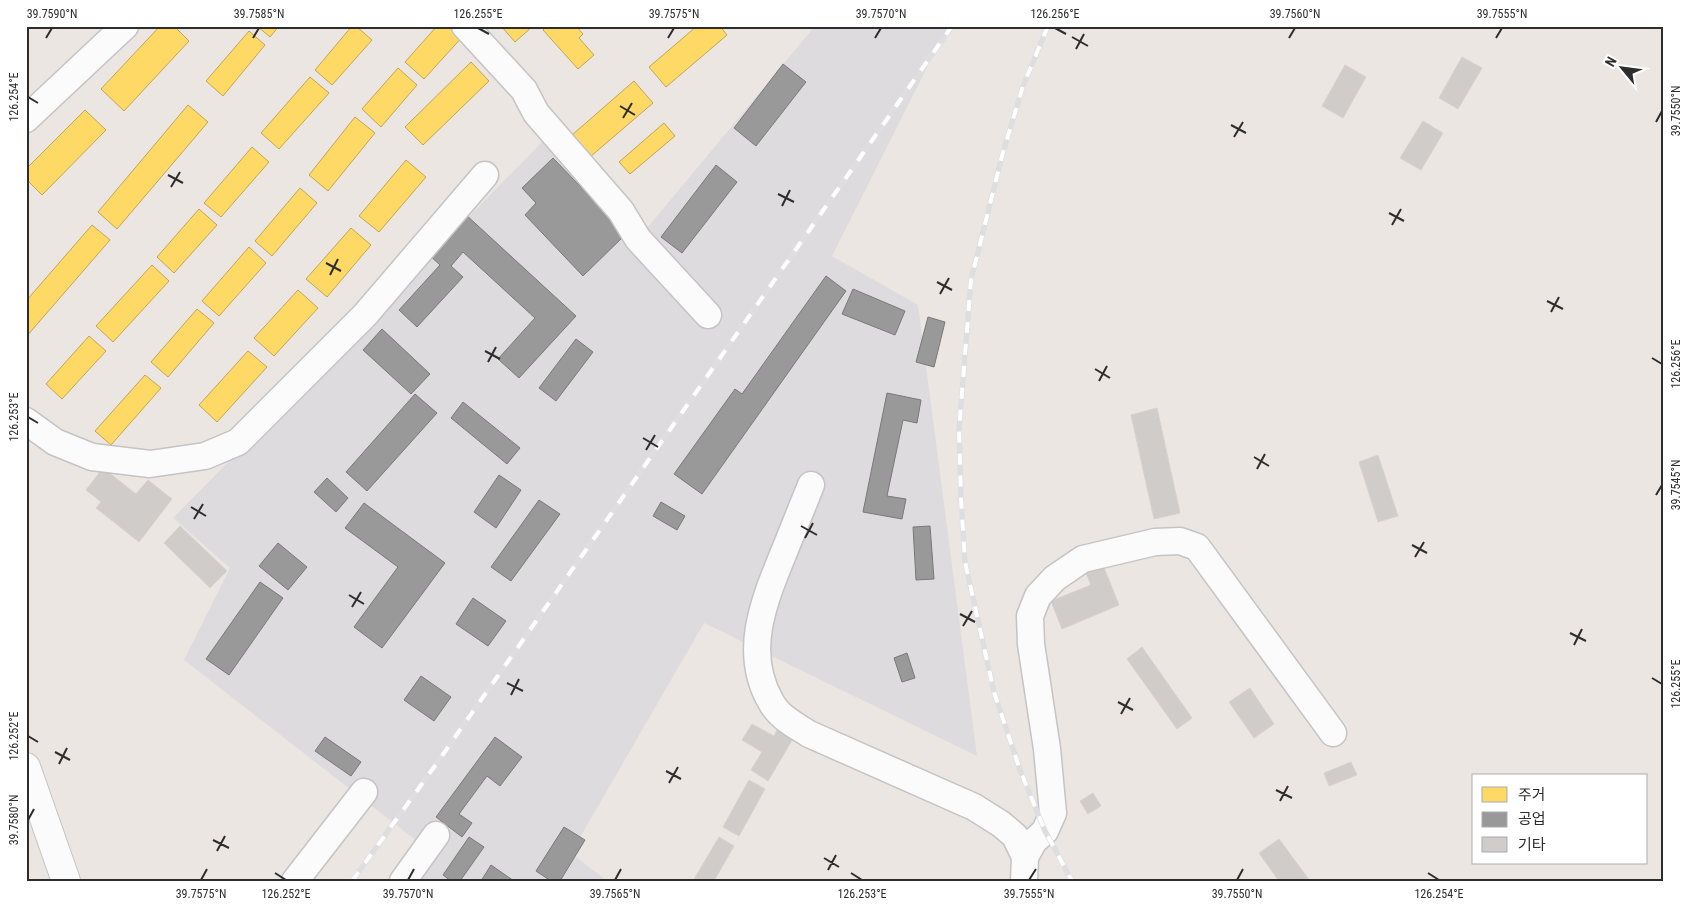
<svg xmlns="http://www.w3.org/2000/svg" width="1690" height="907" font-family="'Roboto Condensed','Noto Sans KR',sans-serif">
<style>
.industrial{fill:#dedbde}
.homes{fill:#ffd966;stroke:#c0a555}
.industry{fill:#999;stroke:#797979}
.building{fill:#d0ccc9;stroke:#d7d2ce}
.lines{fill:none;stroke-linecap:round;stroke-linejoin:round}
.street-casing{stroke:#c5c3c4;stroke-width:29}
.secondary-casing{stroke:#c5c3c4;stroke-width:30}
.street{stroke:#fcfbfb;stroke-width:26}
.secondary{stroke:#fcfbfb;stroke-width:28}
.rail-casing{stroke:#dedee0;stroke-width:5.5}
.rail{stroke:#fff;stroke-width:4;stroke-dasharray:11;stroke-linecap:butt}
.ticks{fill:none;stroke:#2d2d2d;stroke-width:2}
.neatline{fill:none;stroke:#2d2d2d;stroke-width:2}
.ticks-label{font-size:12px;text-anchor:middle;fill:#2d2d2d}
</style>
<rect width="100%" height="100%" fill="#ece6e2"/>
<path class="industrial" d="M 815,26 L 948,26 L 832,256 L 918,305 L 977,756 L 704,623 L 571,853 L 607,881 L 412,881 L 431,852 L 184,660 L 230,568 L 173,518 L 544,140 L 648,227 Z"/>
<g class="homes">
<path d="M 160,26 L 174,26 L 189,41 L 124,111 L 101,89 Z"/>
<path d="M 257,26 L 279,26 L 270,37 Z"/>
<path d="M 352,26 L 356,26 L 372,40 L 332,85 L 315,70 Z"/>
<path d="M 437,26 L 457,26 L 465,34 L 424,79 L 405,62 Z"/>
<path d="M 501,26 L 533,26 L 515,42 Z"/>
<path d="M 547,26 L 576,26 L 583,34 L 579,38 L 594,55 L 578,69 L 543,30 Z"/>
<path d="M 697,26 L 720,26 L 727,35 L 666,87 L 649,67 Z"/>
<path d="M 249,31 L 265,45 L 223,96 L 206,81 Z"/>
<path d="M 471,62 L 489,81 L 423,145 L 405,127 Z"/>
<path d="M 398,68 L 417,85 L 381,127 L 362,109 Z"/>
<path d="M 310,77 L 329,93 L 279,149 L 261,133 Z"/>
<path d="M 634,81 L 653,103 L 590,157 L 572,135 Z"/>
<path d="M 188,105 L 208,122 L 117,229 L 98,212 Z"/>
<path d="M 85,110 L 106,130 L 42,195 L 26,179 L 26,169 Z"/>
<path d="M 355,117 L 375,133 L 328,191 L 309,175 Z"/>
<path d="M 664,123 L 675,136 L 630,174 L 619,162 Z"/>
<path d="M 252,147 L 269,162 L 221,217 L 204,203 Z"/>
<path d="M 406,160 L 426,177 L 379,232 L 359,216 Z"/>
<path d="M 300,188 L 317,203 L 272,256 L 255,241 Z"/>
<path d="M 199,209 L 217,225 L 174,273 L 157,257 Z"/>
<path d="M 92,225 L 110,240 L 26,337 L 26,301 Z"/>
<path d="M 351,228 L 371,245 L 327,297 L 306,279 Z"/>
<path d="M 249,247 L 266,263 L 219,316 L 202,301 Z"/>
<path d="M 152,265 L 169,281 L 113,342 L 96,326 Z"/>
<path d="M 298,290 L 318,308 L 274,356 L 254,338 Z"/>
<path d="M 197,309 L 214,323 L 168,377 L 151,362 Z"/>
<path d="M 89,336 L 106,351 L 62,399 L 46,384 Z"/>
<path d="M 248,351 L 267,367 L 217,422 L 199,405 Z"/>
<path d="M 145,375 L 161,388 L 111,445 L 95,431 Z"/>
</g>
<g class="industry">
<path d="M 783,64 L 806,82 L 756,146 L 734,128 Z"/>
<path d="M 553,158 L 626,234 L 583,276 L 525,215 L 536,203 L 522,188 Z"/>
<path d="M 716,165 L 737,182 L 682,253 L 661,237 Z"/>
<path d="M 464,213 L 576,316 L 519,378 L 498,359 L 535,318 L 463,252 L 451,266 L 463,277 L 417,327 L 399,310 L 440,265 L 427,253 Z"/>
<path d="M 826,276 L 846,291 L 702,494 L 674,474 L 735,389 L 742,394 Z"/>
<path d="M 853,289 L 905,311 L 895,335 L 842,314 Z"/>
<path d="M 928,317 L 945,322 L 934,367 L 916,362 Z"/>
<path d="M 382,329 L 430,374 L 411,394 L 363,350 Z"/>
<path d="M 576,339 L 593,352 L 556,401 L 539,388 Z"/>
<path d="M 887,393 L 921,400 L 917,423 L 903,420 L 887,496 L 906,499 L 902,519 L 863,512 Z"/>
<path d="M 415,394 L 437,413 L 367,491 L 346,472 Z"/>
<path d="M 463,402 L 520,448 L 507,464 L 451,418 Z"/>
<path d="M 499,475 L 521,490 L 496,528 L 474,512 Z"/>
<path d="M 327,478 L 348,498 L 336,512 L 314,492 Z"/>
<path d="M 539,500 L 560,514 L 511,581 L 491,567 Z"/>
<path d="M 661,502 L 685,516 L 677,530 L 653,516 Z"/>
<path d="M 364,503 L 445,563 L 382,648 L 354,627 L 398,567 L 345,528 Z"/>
<path d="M 930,526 L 934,579 L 916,580 L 913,527 Z"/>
<path d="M 278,543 L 307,567 L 288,590 L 259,566 Z"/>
<path d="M 260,582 L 283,598 L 229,675 L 206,659 Z"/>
<path d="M 473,598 L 506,621 L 488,646 L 456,624 Z"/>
<path d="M 907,653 L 915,678 L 902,682 L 894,658 Z"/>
<path d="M 421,676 L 451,697 L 434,721 L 404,700 Z"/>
<path d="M 325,737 L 361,762 L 351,776 L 315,751 Z"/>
<path d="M 495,737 L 522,757 L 500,786 L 487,776 L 459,814 L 472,823 L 462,837 L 436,817 Z"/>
<path d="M 564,827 L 585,840 L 560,881 L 551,881 L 536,871 Z"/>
<path d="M 469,837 L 484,847 L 460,881 L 451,881 L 443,875 Z"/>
<path d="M 491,865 L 514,881 L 481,881 Z"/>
</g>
<g class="building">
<path d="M 1462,57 L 1482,68 L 1458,109 L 1439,98 Z"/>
<path d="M 1345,65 L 1366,77 L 1343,118 L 1322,106 Z"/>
<path d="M 1423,121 L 1443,133 L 1421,170 L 1400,158 Z"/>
<path d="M 1157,408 L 1180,513 L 1154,519 L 1131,415 Z"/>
<path d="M 1378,455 L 1398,516 L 1378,522 L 1359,462 Z"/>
<path d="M 103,468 L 136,494 L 148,480 L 172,499 L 139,542 L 96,508 L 101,502 L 86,490 Z"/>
<path d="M 180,526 L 227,571 L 210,588 L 164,543 Z"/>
<path d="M 1103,565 L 1119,605 L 1062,629 L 1051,601 L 1091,585 L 1086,573 Z"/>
<path d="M 1142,647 L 1192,718 L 1177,729 L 1127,659 Z"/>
<path d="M 1250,688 L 1274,724 L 1254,738 L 1229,702 Z"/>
<path d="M 752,724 L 774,736 L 778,728 L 794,737 L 768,781 L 751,770 L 762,752 L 742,740 Z"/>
<path d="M 1351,762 L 1357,775 L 1329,786 L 1324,773 Z"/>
<path d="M 749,780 L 765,789 L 739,836 L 723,827 Z"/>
<path d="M 1093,793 L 1101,806 L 1088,814 L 1080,801 Z"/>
<path d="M 719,837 L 734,846 L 714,881 L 693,881 Z"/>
<path d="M 1279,839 L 1310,881 L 1279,881 L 1259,853 Z"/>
</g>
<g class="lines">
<g class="street-casing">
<g id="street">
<path d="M 465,26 L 524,90 L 536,113 L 621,211 L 638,239 L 708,315"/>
<path d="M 26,119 L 125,26"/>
<path d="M 26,421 L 55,442 L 92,457 L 150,464 L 205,456 L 238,442 L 365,315 L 485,175"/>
<path d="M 811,485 C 802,507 793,530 784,552 C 764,601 742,652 771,702 C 779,717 795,725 809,734 L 974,807 L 1001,824 L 1015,836 L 1025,857"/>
<path d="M 295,881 L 364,792"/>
<path d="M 403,881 L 436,835"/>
<path d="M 1024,881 L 1025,857 L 1034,841 L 1045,831 L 1053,813 L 1047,749 L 1031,644 L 1030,616 L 1038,596 L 1055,578 L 1083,559 L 1155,542 L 1180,541 L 1197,547 L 1333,733"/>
</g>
</g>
<g class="secondary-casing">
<path id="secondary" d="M 26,767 L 66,881"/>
</g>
<use href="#street" class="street"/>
<use href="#secondary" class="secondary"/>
<g class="rail-casing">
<g id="rail">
<path d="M 1048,26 L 1023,86 L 1002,156 L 971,280 L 959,430 L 961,499 L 965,562 L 994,692 L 1020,770 L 1045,831 L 1072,881"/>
<path d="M 352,881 L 437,763 L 952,26"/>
</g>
</g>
<use href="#rail" class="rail"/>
</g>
<path class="ticks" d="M 478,28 L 489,34M 1055,28 L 1066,34M 1072,37 L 1088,46M 46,38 L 52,28M 253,38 L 259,28M 668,38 L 674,28M 875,38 L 881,28M 1289,38 L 1295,28M 1496,38 L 1502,28M 1076,49 L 1084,34M 28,97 L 38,103M 620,106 L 635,115M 623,118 L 632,103M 1656,122 L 1662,111M 1231,125 L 1246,133M 1234,137 L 1243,122M 168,175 L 183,183M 171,187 L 180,172M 778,194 L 794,202M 782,206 L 790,190M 1389,213 L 1404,221M 1392,225 L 1401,209M 326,263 L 341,271M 330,275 L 338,259M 937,282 L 952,290M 940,294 L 949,278M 1547,301 L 1563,309M 1551,312 L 1559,297M 485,351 L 500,359M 1652,358 L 1662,364M 488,362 L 496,347M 1095,369 L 1110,378M 1099,381 L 1107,366M 28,417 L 38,423M 643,438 L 658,447M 646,450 L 655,435M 1254,457 L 1269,466M 1257,469 L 1265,454M 1656,495 L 1662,485M 191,507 L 206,516M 194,519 L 203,504M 801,526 L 817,535M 805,538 L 813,523M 1412,545 L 1427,553M 1415,557 L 1424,542M 349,595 L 364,604M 352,607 L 361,592M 960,614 L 975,622M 963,626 L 972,611M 1570,633 L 1586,641M 1574,645 L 1582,629M 1652,678 L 1662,684M 507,683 L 523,691M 511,695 L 519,679M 1118,702 L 1133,710M 1121,714 L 1130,698M 28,736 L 38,742M 55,752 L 70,760M 59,764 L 67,748M 666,771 L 681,779M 669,783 L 678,767M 1276,790 L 1292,798M 1280,801 L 1288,786M 28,820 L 34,809M 213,840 L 229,848M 217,851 L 225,836M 824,858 L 839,867M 828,870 L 836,855M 275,873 L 286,880M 851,873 L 862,880M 1428,873 L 1439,880M 201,880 L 207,869M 408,880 L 414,869M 615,880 L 621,869M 1029,880 L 1036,869M 1237,880 L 1243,869"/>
<rect width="1690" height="907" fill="none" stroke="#ffffff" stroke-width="55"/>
<rect x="1472" y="774" width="175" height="90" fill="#ffffff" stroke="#ababab"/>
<rect x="1482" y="787" width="25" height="15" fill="#ffd966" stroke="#ababab"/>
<text x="1518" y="800" font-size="15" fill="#2d2d2d">주거</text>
<rect x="1482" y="812" width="25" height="15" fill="#999999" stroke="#ababab"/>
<text x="1518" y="824" font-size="15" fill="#2d2d2d">공업</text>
<rect x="1482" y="837" width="25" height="15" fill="#d0ccc9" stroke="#ababab"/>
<text x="1518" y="850" font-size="15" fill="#2d2d2d">기타</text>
<g transform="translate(1622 68) rotate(299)" stroke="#ffffff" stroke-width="4" paint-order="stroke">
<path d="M0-4L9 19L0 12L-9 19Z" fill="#2d2d2d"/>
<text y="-8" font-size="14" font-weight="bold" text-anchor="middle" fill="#2d2d2d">N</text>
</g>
<rect x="28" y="28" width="1634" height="852" class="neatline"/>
<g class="ticks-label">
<text x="52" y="18">39.7590°N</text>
<text x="259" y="18">39.7585°N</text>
<text x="478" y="18">126.255°E</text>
<text x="674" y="18">39.7575°N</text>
<text x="881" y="18">39.7570°N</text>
<text x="1055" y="18">126.256°E</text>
<text x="1295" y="18">39.7560°N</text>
<text x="1502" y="18">39.7555°N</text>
<text transform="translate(14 97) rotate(-90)" y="4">126.254°E</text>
<text transform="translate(1676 111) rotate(-90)" y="4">39.7550°N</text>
<text transform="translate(1676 364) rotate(-90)" y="4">126.256°E</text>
<text transform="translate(14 417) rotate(-90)" y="4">126.253°E</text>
<text transform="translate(1676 485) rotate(-90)" y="4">39.7545°N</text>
<text transform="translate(1676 684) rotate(-90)" y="4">126.255°E</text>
<text transform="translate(14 736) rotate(-90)" y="4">126.252°E</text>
<text transform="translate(14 820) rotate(-90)" y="4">39.7580°N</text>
<text x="201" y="898">39.7575°N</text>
<text x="286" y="898">126.252°E</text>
<text x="408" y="898">39.7570°N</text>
<text x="615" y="898">39.7565°N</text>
<text x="862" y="898">126.253°E</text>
<text x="1029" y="898">39.7555°N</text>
<text x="1237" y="898">39.7550°N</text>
<text x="1439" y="898">126.254°E</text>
</g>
</svg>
